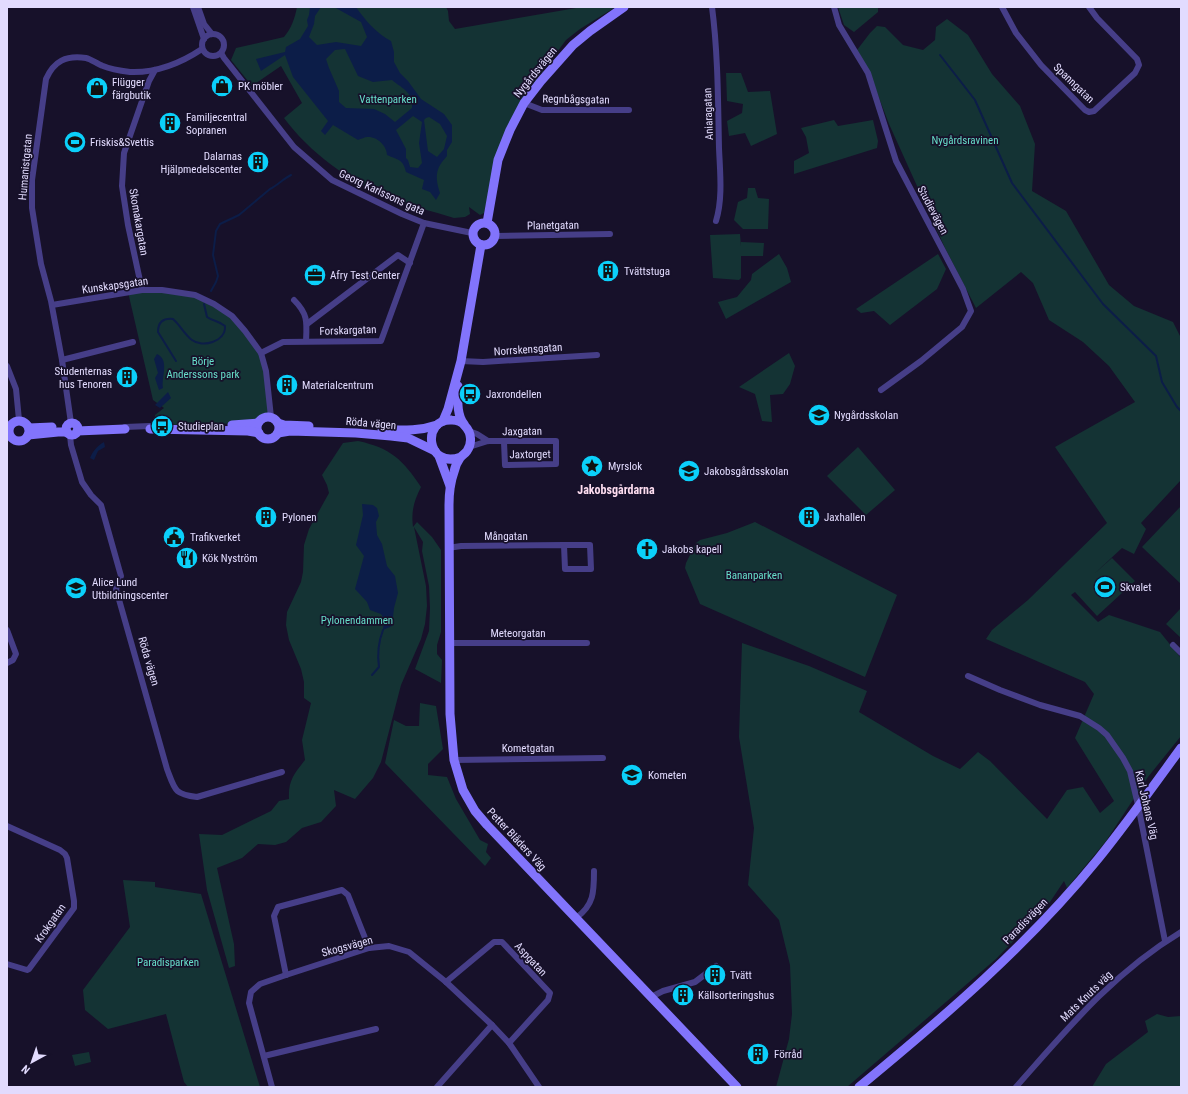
<svg xmlns="http://www.w3.org/2000/svg" width="1188" height="1094" font-family="'Roboto Condensed',sans-serif">
<style>
.green{fill:#143334}
.water{fill:#0c1d48;fill-rule:evenodd}
.lines{fill:none;stroke-linecap:round;stroke-linejoin:round}
.stream{stroke:#0c1d48;stroke-width:2}
.street{stroke:#463e88;stroke-width:6}
.secondary{stroke:#8274fc;stroke-width:9}
.labels{text-anchor:middle;stroke-width:3.5;stroke-linejoin:round;paint-order:stroke}
.street-label{font-size:11px;fill:#e2dbfe;stroke:#17112a}
.poi-label{font-size:11px;fill:#e2dbfe;stroke:#17112a;text-anchor:start}
.park-label{font-size:11px;fill:#67deca;stroke:#17112a}
.neighbourhood-label{font-size:12px;font-weight:bold;fill:#feddf0;stroke:#17112a}
</style>
<rect width="100%" height="100%" fill="#17112a"/>
<g class="green">
<path d="M 297,7 L 446,7 L 448,11 L 449,21 L 455,29 L 582,7 L 614,8 L 580,29 L 566,40 L 520,102 L 490,186 L 484,213 L 480,215 L 469,207 L 470,214 L 465,217 L 454,218 C 432,211 410,206 389,198 C 350,182 309,152 284,118 L 302,103 L 281,66 L 252,86 L 231,60 L 236,48 L 284,37 C 291,29 295,18 297,7 Z"/>
<path d="M 838,7 L 878,7 L 878,12 L 854,32 L 844,25 Z"/>
<path d="M 947,19 L 968,35 L 992,74 L 1020,106 L 1035,144 L 1032,191 L 1066,211 L 1109,285 L 1134,306 L 1173,322 L 1181,338 L 1181,480 L 1141,523 L 1146,529 L 1134,554 L 1122,548 L 1094,574 L 1112,558 L 1135,581 L 1097,616 L 1075,592 L 1071,595 L 1098,622 L 1109,615 L 1160,632 L 1181,658 L 1181,736 L 1148,777 L 1106,841 L 1067,888 L 1064,881 L 1048,905 L 996,959 L 847,1087 L 776,1087 L 789,1039 L 792,1014 L 790,965 L 779,920 L 748,885 L 754,828 L 739,737 L 742,643 L 809,666 L 867,691 L 859,712 L 933,756 L 960,769 L 978,752 L 990,761 L 1047,819 L 1067,790 L 1083,787 L 1100,813 L 1114,801 L 1075,738 L 1094,694 L 1085,682 L 986,639 L 992,630 L 1028,600 L 1107,523 L 1055,447 L 1135,402 L 1109,366 L 1083,342 L 1049,320 L 1033,283 L 1021,272 L 976,308 L 945,248 L 889,124 L 868,69 L 857,50 L 870,33 L 877,26 L 885,27 L 903,45 L 923,50 L 935,40 L 936,27 Z"/>
<path d="M 726,73 L 741,73 L 748,92 L 770,91 L 777,134 L 751,146 L 745,133 L 729,136 L 727,121 L 742,113 L 743,104 L 727,101 Z"/>
<path d="M 834,120 L 838,126 L 873,120 L 878,141 L 877,148 L 794,174 L 794,161 L 809,153 L 806,137 L 801,128 Z"/>
<path d="M 748,188 L 755,188 L 758,198 L 769,199 L 768,229 L 743,229 L 734,220 L 738,202 L 747,198 Z"/>
<path d="M 740,234 L 741,246 L 741,242 L 764,243 L 763,256 L 741,256 L 741,278 L 739,280 L 713,278 L 710,235 Z"/>
<path d="M 779,254 L 787,268 L 791,282 L 726,319 L 718,302 L 737,297 L 751,280 L 752,274 Z"/>
<path d="M 938,254 L 946,269 L 937,289 L 890,325 L 874,311 L 861,313 L 856,309 Z"/>
<path d="M 142,290 L 195,295 L 232,316 L 261,353 L 271,417 L 263,418 L 258,423 L 156,425 L 155,415 L 164,408 L 153,400 L 128,292 Z"/>
<path d="M 789,353 L 795,366 L 790,384 L 783,394 L 770,395 L 772,422 L 762,421 L 755,394 L 739,387 Z"/>
<path d="M 358,441 C 391,448 403,460 421,487 C 414,501 411,511 413,527 L 417,522 L 432,537 L 441,550 L 441,632 L 437,645 L 437,654 L 442,660 L 441,683 L 415,669 L 429,631 L 430,608 L 429,586 L 422,551 L 423,542 L 414,527 L 426,586 L 427,606 L 425,624 L 421,639 L 401,685 L 381,762 L 373,778 L 355,799 L 334,790 L 336,806 L 321,822 L 302,828 L 286,842 L 275,845 L 258,844 L 242,858 L 217,868 L 234,944 L 235,966 L 229,968 L 207,890 L 199,834 L 222,835 L 271,811 L 279,801 L 289,799 C 288,781 294,774 305,760 L 302,740 L 311,703 L 304,698 L 304,682 L 301,669 L 289,640 L 286,625 L 287,612 L 301,582 L 303,572 L 304,545 L 309,529 L 329,493 L 327,485 L 322,475 L 343,443 Z"/>
<path d="M 858,447 L 895,490 L 866,515 L 827,476 Z"/>
<path d="M 1181,506 L 1181,584 L 1142,547 Z"/>
<path d="M 755,522 L 897,595 L 865,677 L 700,604 L 685,568 L 686,563 L 696,543 L 700,540 L 727,533 Z"/>
<path d="M 1181,608 L 1181,638 L 1166,624 Z"/>
<path d="M 420,703 L 436,706 L 443,749 L 428,764 L 428,775 L 447,777 L 456,799 L 480,840 L 488,844 L 486,852 L 491,858 L 485,866 L 385,763 L 394,720 L 406,726 L 419,726 Z"/>
<path d="M 123,880 L 155,882 L 155,887 L 201,894 L 260,1087 L 188,1087 L 184,1082 L 166,1014 L 108,1029 L 85,1010 L 83,990 L 130,927 Z"/>
<path d="M 1157,1014 L 1168,1017 L 1181,1016 L 1181,1087 L 1092,1087 L 1106,1064 L 1148,1032 L 1145,1021 Z"/>
<path d="M 89,1052 L 91,1062 L 75,1066 L 72,1055 Z"/>
</g>
<g class="water">
<path d="M 310,7 L 321,7 L 315,16 L 314,24 L 309,37 L 317,45 L 336,42 L 361,46 L 367,37 L 361,22 L 334,7 L 356,7 C 365,20 377,34 391,41 L 394,52 L 394,62 L 400,73 L 408,81 L 421,99 L 444,114 L 452,125 L 452,142 L 447,150 L 447,156 C 435,169 435,177 440,193 L 436,200 L 430,192 L 422,189 L 424,180 L 406,172 C 403,159 398,160 387,155 C 387,146 377,136 367,137 C 365,137 361,139 358,140 L 333,125 L 325,135 L 321,131 L 328,121 L 293,77 L 285,55 L 261,71 L 256,59 L 285,52 L 286,47 L 300,39 L 308,26 L 307,20 L 309,15 ZM 345,49 L 358,76 L 373,82 L 392,80 C 403,89 414,93 412,108 L 395,122 L 385,114 L 374,109 L 346,108 L 339,102 L 339,91 L 329,68 L 326,59 L 335,50 ZM 413,116 L 422,122 L 419,143 L 422,163 L 418,168 L 410,167 L 408,160 L 406,158 L 406,149 L 396,130 ZM 429,117 L 440,124 L 447,136 L 444,149 L 437,157 L 428,151 L 424,120 L 426,118 Z"/>
<path d="M 157,354 C 170,360 161,377 163,388 L 159,390 L 155,378 L 158,373 L 154,359 Z"/>
<path d="M 168,392 L 171,398 L 160,408 L 155,405 Z"/>
<path d="M 104,442 L 105,447 L 98,451 L 94,460 L 90,458 C 93,451 97,446 104,442 Z"/>
<path d="M 362,504 L 373,505 L 377,508 L 379,516 L 376,522 L 377,535 L 382,544 L 387,566 L 395,576 L 398,593 L 394,608 L 392,626 L 383,630 L 384,619 L 381,614 L 370,610 L 367,602 L 355,589 L 364,556 L 356,545 L 363,515 Z"/>
</g>
<g class="lines">
<g class="stream">
<path d="M 940,55 L 975,100 L 1012,183 L 1103,304 L 1156,356 L 1162,382 L 1177,407 L 1181,411"/>
<path d="M 211,291 L 216,282 L 218,276 L 213,255 L 216,231 L 220,224 L 239,215 L 270,189 C 278,185 283,179 291,175"/>
<path d="M 176,361 L 158,332 C 158,322 163,318 173,319 C 180,325 185,335 192,340 C 202,348 226,342 225,326 C 219,321 213,321 207,317 L 204,304"/>
<path d="M 372,675 L 379,667 C 377,653 378,643 383,630"/>
</g>
<g class="street">
<path d="M 193,7 L 204,39"/>
<path d="M 198,7 L 204,24 L 212,34"/>
<path d="M 712,7 C 718,53 718,101 719,148 C 720,172 723,198 716,221"/>
<path d="M 834,7 L 839,25 L 868,73 L 896,161 L 963,289 L 971,311 L 962,327 L 921,361 L 881,390"/>
<path d="M 1002,7 L 1016,33 L 1041,65 L 1085,110 L 1089,112 L 1094,111 L 1135,73 L 1139,65 L 1137,59 L 1097,18 L 1089,7"/>
<circle cx="213" cy="45" r="11"/>
<path d="M 221,53 L 224,58 L 294,147 L 332,180 L 402,214 L 424,223 L 472,233"/>
<path d="M 524,103 L 542,110 L 629,110"/>
<path d="M 495,236 L 610,234"/>
<path d="M 142,290 L 128,225 L 122,186 L 124,153 L 149,81 L 155,70"/>
<path d="M 294,300 C 308,314 307,322 306,341"/>
<path d="M 52,305 L 142,290 L 162,290 L 195,295 L 214,304 L 232,316 L 245,331 L 261,353 L 266,371 L 271,417"/>
<path d="M 307,324 L 398,255 L 410,263"/>
<path d="M 261,353 L 283,342 L 381,341 L 424,223"/>
<path d="M 62,360 L 133,342"/>
<path d="M 461,361 L 483,362 L 597,355"/>
<path d="M 7,366 L 16,389 L 19,420"/>
<path d="M 71,423 L 62,360 L 51,301 L 41,264 L 32,208 L 32,180 L 46,79 C 54,61 66,55 86,58 C 91,59 97,64 103,66 C 110,69 122,71 130,72 C 155,73 181,63 202,49"/>
<path d="M 125,427 L 150,426"/>
<path d="M 469,431 L 477,434 L 488,441"/>
<path d="M 70,435 L 71,445 L 82,482 L 91,495 L 101,505 L 121,576 L 116,589 L 167,769 C 175,790 174,794 197,797 L 282,772"/>
<path d="M 469,447 L 488,441 L 556,441 L 556,464 L 505,465 L 504,442"/>
<path d="M 448,548 L 461,546 L 564,545 L 565,569 L 591,569 L 590,545 L 564,545"/>
<path d="M 7,630 L 16,654 L 13,660 L 7,663"/>
<path d="M 450,643 L 587,643"/>
<path d="M 1173,645 L 1181,653"/>
<path d="M 968,676 L 1000,690 L 1040,705 L 1080,716 L 1099,728 L 1107,735 L 1123,758 L 1130,771 L 1138,805 L 1165,941"/>
<path d="M 454,760 L 603,758"/>
<path d="M 7,826 L 60,850 L 65,854 L 67,858 L 74,901 L 74,908 L 29,969 L 27,970 L 7,964"/>
<path d="M 576,918 C 594,905 594,892 594,871"/>
<path d="M 286,975 L 274,916 L 278,907 L 342,890 L 348,895 L 369,948"/>
<path d="M 446,982 L 494,942 L 502,942 L 550,993 L 548,1000 L 509,1043"/>
<path d="M 651,997 L 663,991 L 695,982 L 716,966"/>
<path d="M 264,1056 L 376,1029"/>
<path d="M 272,1087 L 249,1003 L 251,992 L 260,984 L 286,975 L 369,948 L 389,946 L 409,952 L 446,982 L 492,1025 L 509,1043 L 539,1087"/>
<path d="M 437,1087 L 492,1025"/>
<path d="M 1016,1087 C 1068,1028 1113,973 1181,932"/>
</g>
<g class="secondary">
<circle cx="484" cy="234" r="11"/>
<path d="M 487,223 L 498,160 L 510,130 L 524,103 L 541,81 L 573,45 L 590,31 L 624,7"/>
<path d="M 458,386 C 458,398 456,414 464,424"/>
<circle cx="268" cy="428" r="11"/>
<circle cx="19" cy="431" r="10"/>
<path d="M 443,421 L 448,409 L 461,361 L 481,245"/>
<path d="M 278,423 L 284,425 L 309,426"/>
<circle cx="72" cy="429" r="6"/>
<path d="M 232,425 L 258,423"/>
<path d="M 29,428 L 52,427"/>
<path d="M 150,429 L 248,431 L 259,433"/>
<path d="M 382,429 C 403,430 416,432 437,425"/>
<path d="M 77,431 L 125,429"/>
<path d="M 278,433 L 290,431 L 356,433 L 391,436 L 408,438 L 435,451"/>
<path d="M 28,435 L 58,432 L 67,432"/>
<path d="M 439,456 L 450,486"/>
<path d="M 461,457 C 426,470 421,418 452,420 C 457,420 462,422 465,426 C 472,433 472,444 467,451 C 465,454 462,455 460,458 C 457,462 455,467 454,472 C 450,483 449,493 449,505 L 450,714 L 454,760 L 463,790 L 475,811 L 487,825 L 737,1087"/>
<path d="M 859,1087 C 944,1017 1028,945 1098,859 C 1127,823 1154,785 1181,748"/>
</g>
</g>
<defs>
<g id="shop-disc" transform="scale(1.15)"><circle r="9.5" fill="#0bd0fa" stroke="#17112a"/><path d="M-5-2.5h2.3a2.7 3.5 0 0 1 5.4 0H5L5.5 6h-11ZM-1.5-2.5h3a1.5 2.3 0 0 0-3 0Z" fill="#111"/></g>
<g id="building-disc" transform="scale(1.15)"><circle r="9.5" fill="#0bd0fa" stroke="#17112a"/><path d="M-4-6H4V6H1V3H-1V6H-4ZM-2.5-4.3h1.7v1.8h-1.7ZM.8-4.3h1.7v1.8H.8ZM-2.5-1h1.7V.8h-1.7ZM.8-1h1.7V.8H.8Z" fill="#111"/></g>
<g id="stadium-disc" transform="scale(1.15)"><circle r="9.5" fill="#0bd0fa" stroke="#17112a"/><path d="M0-5a6.5 5 0 1 0 0 10a6.5 5 0 1 0 0-10ZM-3.5-1.8h7v3.6h-7Z" fill="#111"/></g>
<g id="office-disc" transform="scale(1.15)"><circle r="9.5" fill="#0bd0fa" stroke="#17112a"/><path d="M-6-3h4V-5.5h4V-3h4V5H-6ZM-1-4.5V-3h2v-1.5ZM-6 0V1H6V0Z" fill="#111"/></g>
<g id="bus-disc" transform="scale(1.15)"><circle r="9.5" fill="#0bd0fa" stroke="#17112a"/><path d="M-5-6H5V4H4V6H2V4H-2V6H-4V4H-5ZM-3.5-4V0h7V-4ZM-3.5 1.2v1.5H-2V1.2ZM2 1.2v1.5H3.5V1.2Z" fill="#111"/></g>
<g id="school-disc" transform="scale(1.15)"><circle r="9.5" fill="#0bd0fa" stroke="#17112a"/><path d="M0-5L7-2L0 1L-7-2ZM-4 1L0 2.5L4 1V4Q0 6-4 4Z" fill="#111"/></g>
<g id="sight-disc" transform="scale(1.15)"><circle r="9.5" fill="#0bd0fa" stroke="#17112a"/><path d="M0-6L1.8-2.2L6-1.7L2.9 1.2L3.7 5.4L0 3.3L-3.7 5.4L-2.9 1.2L-6-1.7L-1.8-2.2Z" fill="#111"/></g>
<g id="university-disc" transform="scale(1.15)"><circle r="9.5" fill="#0bd0fa" stroke="#17112a"/><path d="M0-5L7-2L0 1L-7-2ZM-4 1L0 2.5L4 1V4Q0 6-4 4Z" fill="#111"/></g>
<g id="civic-disc" transform="scale(1.15)"><circle r="9.5" fill="#0bd0fa" stroke="#17112a"/><path d="M-.6-6.5H3V-4.5H.6V-3L4-1V1h2V6H-6V1h2V-1L-.6-3ZM-1.2 2.5V6h2.4V2.5Z" fill="#111"/></g>
<g id="church-disc" transform="scale(1.15)"><circle r="9.5" fill="#0bd0fa" stroke="#17112a"/><path d="M-1.2-6h2.4v3.5h3.3v2.4h-3.3V6h-2.4V-.1h-3.3v-2.4h3.3Z" fill="#111"/></g>
<g id="restaurant-disc" transform="scale(1.15)"><circle r="9.5" fill="#0bd0fa" stroke="#17112a"/><path d="M-5-6h1v4h1v-4h1v4h1v-4h1v5L-1.5 .5V6h-2V.5L-5-1ZM5-6V6H3V1.5H1.5Q1.5-4 5-6Z" fill="#111"/></g>
</defs>
<g fill-rule="evenodd">
<use href="#shop-disc" x="222" y="86"/>
<use href="#shop-disc" x="97" y="88"/>
<use href="#building-disc" x="170" y="123"/>
<use href="#stadium-disc" x="75" y="142"/>
<use href="#building-disc" x="258" y="162"/>
<use href="#building-disc" x="608" y="271"/>
<use href="#office-disc" x="315" y="275"/>
<use href="#building-disc" x="127" y="377"/>
<use href="#building-disc" x="287" y="385"/>
<use href="#bus-disc" x="470" y="394"/>
<use href="#school-disc" x="819" y="415"/>
<use href="#bus-disc" x="162" y="426"/>
<use href="#sight-disc" x="592" y="466"/>
<use href="#university-disc" x="689" y="471"/>
<use href="#building-disc" x="266" y="517"/>
<use href="#building-disc" x="809" y="517"/>
<use href="#civic-disc" x="174" y="537"/>
<use href="#church-disc" x="647" y="549"/>
<use href="#restaurant-disc" x="187" y="558"/>
<use href="#stadium-disc" x="1105" y="587"/>
<use href="#school-disc" x="76" y="588"/>
<use href="#school-disc" x="632" y="775"/>
<use href="#building-disc" x="715" y="975"/>
<use href="#building-disc" x="683" y="995"/>
<use href="#building-disc" x="758" y="1054"/>
</g>
<g class="labels">
<g class="street-label">
<text transform="translate(535 72) rotate(-51)" y="4">Nygårdsvägen</text>
<text transform="translate(1074 83) rotate(44)" y="4">Spanngatan</text>
<text transform="translate(576 99) rotate(1)" y="4">Regnbågsgatan</text>
<text transform="translate(708 114) rotate(-92)" y="4">Aniaragatan</text>
<text transform="translate(25 167) rotate(-85)" y="4">Humanistgatan</text>
<text transform="translate(382 192) rotate(25)" y="4">Georg Karlssons gata</text>
<text transform="translate(933 210) rotate(62)" y="4">Studievägen</text>
<text transform="translate(139 222) rotate(80)" y="4">Skomakargatan</text>
<text transform="translate(553 225) rotate(-1)" y="4">Planetgatan</text>
<text transform="translate(115 285) rotate(-8)" y="4">Kunskapsgatan</text>
<text transform="translate(348 330) rotate(-2)" y="4">Forskargatan</text>
<text transform="translate(528 349) rotate(-4)" y="4">Norrskensgatan</text>
<text transform="translate(371 423) rotate(5)" y="4">Röda vägen</text>
<text transform="translate(522 431) rotate(-1)" y="4">Jaxgatan</text>
<text transform="translate(530 454) rotate(-1)" y="4">Jaxtorget</text>
<text x="506" y="540">Mångatan</text>
<text x="518" y="637">Meteorgatan</text>
<text transform="translate(149 661) rotate(74)" y="4">Röda vägen</text>
<text x="528" y="752">Kometgatan</text>
<text transform="translate(1147 805) rotate(77)" y="4">Karl Johans Väg</text>
<text transform="translate(517 839) rotate(47)" y="4">Petter Blåders Väg</text>
<text transform="translate(1025 921) rotate(-46)" y="4">Paradisvägen</text>
<text transform="translate(50 923) rotate(-55)" y="4">Krokgatan</text>
<text transform="translate(347 946) rotate(-15)" y="4">Skogsvägen</text>
<text transform="translate(531 959) rotate(47)" y="4">Aspgatan</text>
<text transform="translate(1086 996) rotate(-44)" y="4">Mats Knuts väg</text>
</g>
<g class="poi-label">
<text x="112" y="86">Flügger<tspan x="112" dy="13">färgbutik</tspan></text>
<text x="238" y="90">PK möbler</text>
<text x="186" y="121">Familjecentral<tspan x="186" dy="13">Sopranen</tspan></text>
<text x="90" y="146">Friskis&amp;Svettis</text>
<text x="242" y="160" text-anchor="end">Dalarnas<tspan x="242" dy="13">Hjälpmedelscenter</tspan></text>
<text x="624" y="275">Tvättstuga</text>
<text x="330" y="279">Afry Test Center</text>
<text x="112" y="375" text-anchor="end">Studenternas<tspan x="112" dy="13">hus Tenoren</tspan></text>
<text x="302" y="389">Materialcentrum</text>
<text x="486" y="398">Jaxrondellen</text>
<text x="834" y="419">Nygårdsskolan</text>
<text x="178" y="430">Studieplan</text>
<text x="608" y="470">Myrslok</text>
<text x="704" y="475">Jakobsgårdsskolan</text>
<text x="282" y="521">Pylonen</text>
<text x="824" y="521">Jaxhallen</text>
<text x="190" y="541">Trafikverket</text>
<text x="662" y="553">Jakobs kapell</text>
<text x="202" y="562">Kök Nyström</text>
<text x="92" y="586">Alice Lund<tspan x="92" dy="13">Utbildningscenter</tspan></text>
<text x="1120" y="591">Skvalet</text>
<text x="648" y="779">Kometen</text>
<text x="730" y="979">Tvätt</text>
<text x="698" y="999">Källsorteringshus</text>
<text x="774" y="1058">Förråd</text>
</g>
<g class="park-label">
<text x="388" y="103">Vattenparken</text>
<text x="965" y="144">Nygårdsravinen</text>
<text x="203" y="365">Börje<tspan x="203" dy="13">Anderssons park</tspan></text>
<text x="754" y="579">Bananparken</text>
<text x="357" y="624">Pylonendammen</text>
<text x="168" y="966">Paradisparken</text>
</g>
<g class="neighbourhood-label">
<text x="616" y="494">Jakobsgårdarna</text>
</g>
</g>
<rect width="1188" height="1094" fill="none" stroke="#e2dbfe" stroke-width="16"/>
<g transform="translate(32 1062) rotate(220)" stroke="#17112a" stroke-width="3" paint-order="stroke">
<path d="M0-3L7 15L0 10L-7 15Z" fill="#e2dbfe"/>
<text y="-6" font-size="11" font-weight="bold" text-anchor="middle" fill="#e2dbfe">N</text>
</g>
</svg>
